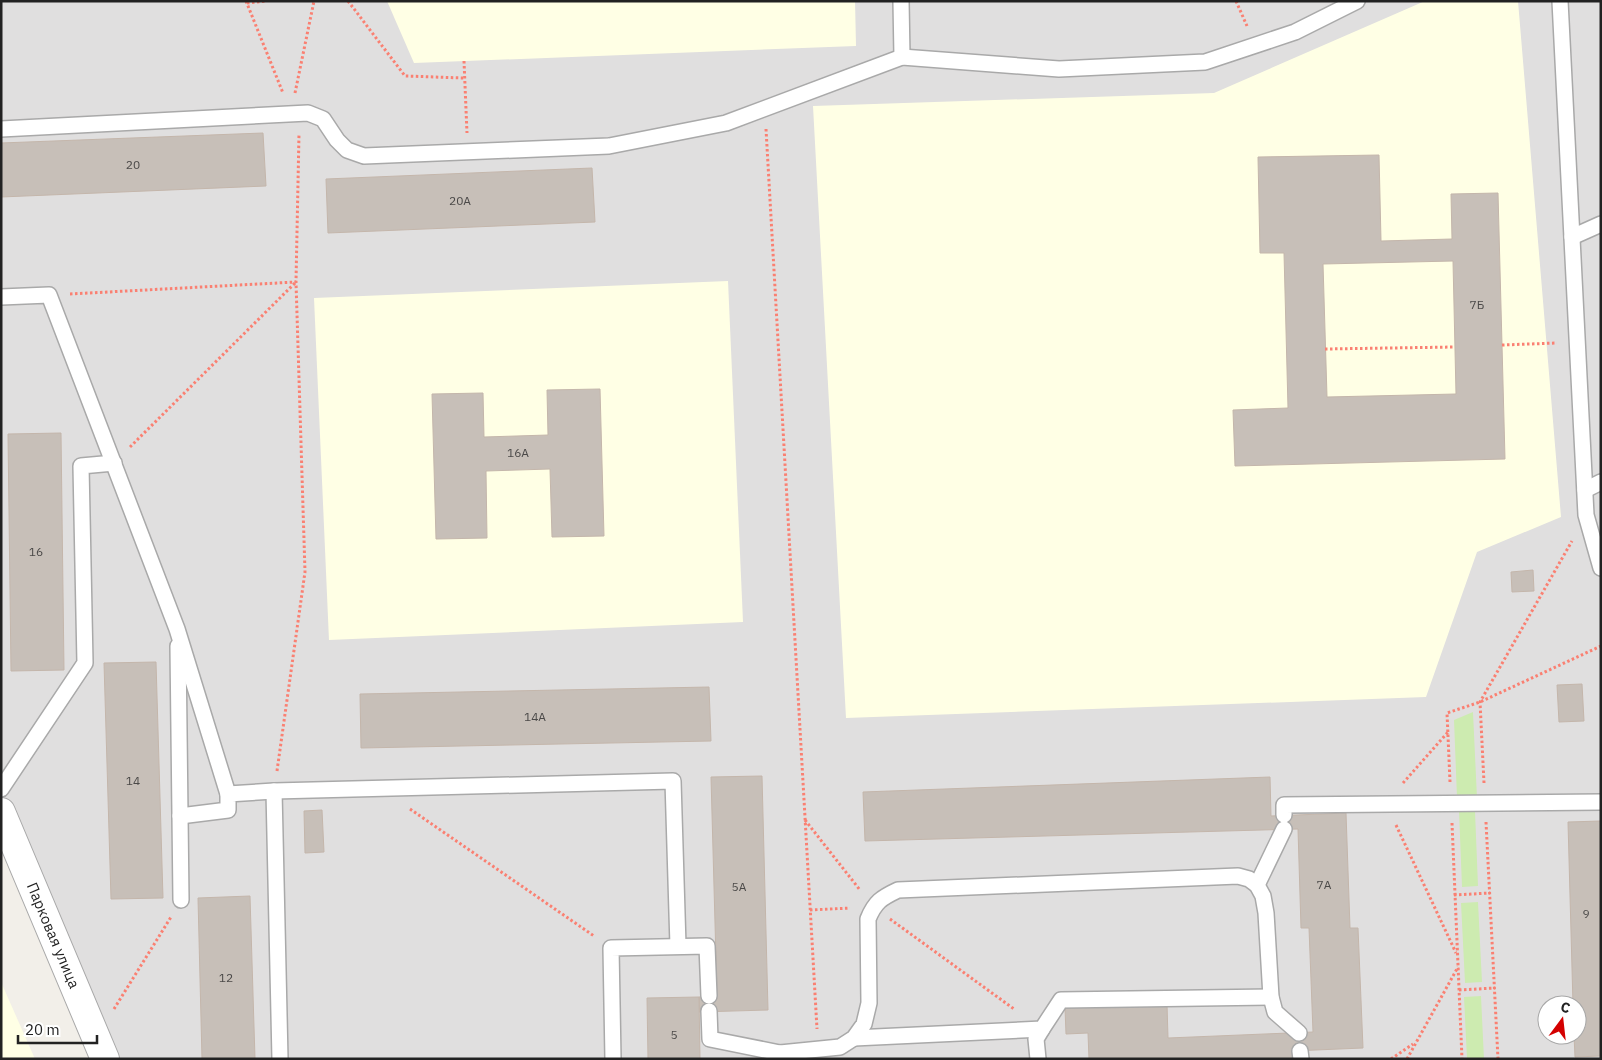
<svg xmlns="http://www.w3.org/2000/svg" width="1602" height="1060" font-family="'IBM Plex Sans',sans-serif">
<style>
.residential{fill:#e0dfdf;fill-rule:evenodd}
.education{fill:#ffffe5}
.grass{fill:#cdebb0}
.building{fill:#c7bfb8;stroke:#c4b6ab;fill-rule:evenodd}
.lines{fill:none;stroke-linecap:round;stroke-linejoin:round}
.service-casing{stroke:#a9a9a9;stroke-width:18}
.minor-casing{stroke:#a9a9a9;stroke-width:30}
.path{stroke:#fa8072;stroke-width:3;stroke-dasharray:2.5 2.5;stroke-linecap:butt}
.service{stroke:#fff;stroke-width:15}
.minor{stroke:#fff;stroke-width:28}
.labels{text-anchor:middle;stroke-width:4;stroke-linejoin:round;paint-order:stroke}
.number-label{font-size:12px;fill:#4b4948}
.street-label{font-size:15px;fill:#222;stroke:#fff}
</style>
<rect width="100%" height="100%" fill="#f2efe9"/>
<path class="residential" d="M 1,1 L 1601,1 L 1601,1059 L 105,1059 L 1,812 ZM 1547,1005 L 1577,1005 L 1577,1035 L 1547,1035 Z"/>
<g class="education">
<path d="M 387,1 L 855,1 L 856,46 L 414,63 Z"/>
<path d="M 1425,1 L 1518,1 L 1561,517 L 1477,552 L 1426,697 L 846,718 L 813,106 L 1214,93 Z"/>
<path d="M 728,281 L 743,622 L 329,640 L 314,298 Z"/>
<path d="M 1,982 L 35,1059 L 1,1059 Z"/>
</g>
<g class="grass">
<path d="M 1473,712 L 1477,798 L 1457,798 L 1454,720 Z"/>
<path d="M 1459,811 L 1475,811 L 1478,886 L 1462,887 Z"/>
<path d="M 1478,902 L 1482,982 L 1465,983 L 1461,903 Z"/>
<path d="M 1481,996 L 1484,1059 L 1467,1059 L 1464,997 Z"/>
</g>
<g class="building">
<path d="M 263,133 L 266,186 L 1,197 L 1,143 Z"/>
<path d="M 1379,155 L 1381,241 L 1452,239 L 1451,194 L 1498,193 L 1505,459 L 1235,466 L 1233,410 L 1288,408 L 1284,253 L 1260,253 L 1258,157 ZM 1453,261 L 1456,394 L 1327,397 L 1323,264 Z"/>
<path d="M 592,168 L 595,222 L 328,233 L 326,179 Z"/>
<path d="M 600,389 L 604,536 L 552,537 L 550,469 L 486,471 L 487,538 L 436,539 L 432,394 L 483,393 L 484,437 L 548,435 L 547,390 Z"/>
<path d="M 61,433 L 64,670 L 11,671 L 8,434 Z"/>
<path d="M 1533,570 L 1534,591 L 1512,592 L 1511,572 Z"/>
<path d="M 156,662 L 163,898 L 111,899 L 104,663 Z"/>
<path d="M 1582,684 L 1584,721 L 1559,722 L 1557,685 Z"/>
<path d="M 709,687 L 711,741 L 361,748 L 360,694 Z"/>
<path d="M 762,776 L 768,1010 L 699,1012 L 699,997 L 717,996 L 711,777 Z"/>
<path d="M 1270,777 L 1271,816 L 1346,813 L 1350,928 L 1358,928 L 1363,1048 L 1292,1051 L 1293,1059 L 1089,1059 L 1088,1033 L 1066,1034 L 1065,1008 L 1167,1004 L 1168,1038 L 1313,1032 L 1309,928 L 1301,928 L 1298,829 L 865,841 L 863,792 Z"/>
<path d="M 322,810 L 324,852 L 305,853 L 304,811 Z"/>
<path d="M 1601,821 L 1601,1056 L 1575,1057 L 1574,1035 L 1577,1035 L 1577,1005 L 1573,1005 L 1568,822 Z"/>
<path d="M 250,896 L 255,1059 L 202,1059 L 198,898 Z"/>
<path d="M 699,997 L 700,1059 L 648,1059 L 647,998 Z"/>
</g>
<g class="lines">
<g class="service-casing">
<g id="service">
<path d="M 901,1 L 902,57"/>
<path d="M 1560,1 L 1586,515 L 1601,568"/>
<path d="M 1,129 L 308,113 L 323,119 L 337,140 L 347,150 L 364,156 L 609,146 L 726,123 L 902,57 L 1059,69 L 1205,62 L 1295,32 L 1357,1"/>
<path d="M 1572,237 L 1601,224"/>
<path d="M 1,297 L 49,295 L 177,629 L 228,794"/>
<path d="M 1585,490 L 1601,482"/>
<path d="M 178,646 L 181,900"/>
<path d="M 1,789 L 85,663 L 81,466 L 114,463"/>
<path d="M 274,791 L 280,1059"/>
<path d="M 1284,815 L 1284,805 L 1601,802"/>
<path d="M 180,816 L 228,810 L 228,794 L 274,791 L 673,781 L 678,946"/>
<path d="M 1257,885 L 1284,829"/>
<path d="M 709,1011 L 710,1039 L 780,1053"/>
<path d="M 854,1038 L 1042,1029 L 1061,1000 L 1271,997"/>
<path d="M 1300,1051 L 1301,1059"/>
<path d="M 613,1059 L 611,948 L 707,946 L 709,996"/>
<path d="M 780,1059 L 780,1053 L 840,1047 L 854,1038 L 864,1024 L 869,1003 L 868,919 C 875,902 881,898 898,890 L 1238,876 L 1249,879 L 1257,885 L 1263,896 L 1266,913 L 1271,997 L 1275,1012 L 1299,1033"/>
<path d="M 1038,1059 L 1036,1039 L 1042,1029"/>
</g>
</g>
<g class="minor-casing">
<g id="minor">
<path id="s1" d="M 1,812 L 105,1059"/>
</g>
</g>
<g class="path">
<path d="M 246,1 L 283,93"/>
<path d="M 348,1 L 405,76 L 464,78"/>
<path d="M 1236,1 L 1247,26"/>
<path d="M 247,3 L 266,1"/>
<path d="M 464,61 L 467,133"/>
<path d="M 295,93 L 314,1"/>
<path d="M 766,129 L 817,1029"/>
<path d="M 70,294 L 296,282"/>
<path d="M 1502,345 L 1557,343"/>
<path d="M 1325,349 L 1455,347"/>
<path d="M 130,447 L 296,282"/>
<path d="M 277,771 L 305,572 L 296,282 L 299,134"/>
<path d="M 1450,782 L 1447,713 L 1480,702 L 1601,646"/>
<path d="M 1403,783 L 1448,732"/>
<path d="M 1484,783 L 1480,702 L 1572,541"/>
<path d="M 410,809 L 594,936"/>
<path d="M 805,820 L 860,890"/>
<path d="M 1486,822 L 1498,1059"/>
<path d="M 1452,823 L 1462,1059"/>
<path d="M 1396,825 L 1456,953"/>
<path d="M 1454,895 L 1490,893"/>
<path d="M 810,910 L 850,908"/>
<path d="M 890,919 L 1014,1009"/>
<path d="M 1459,990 L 1495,988"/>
<path d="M 114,1009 L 171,917"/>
<path d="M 1391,1059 L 1413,1044"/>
<path d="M 1407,1059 L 1458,967"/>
</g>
<use href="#service" class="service"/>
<use href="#minor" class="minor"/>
</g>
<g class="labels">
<g class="number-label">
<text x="133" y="169">20</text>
<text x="460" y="205">20А</text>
<text x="1477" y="309">7Б</text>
<text x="518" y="457">16А</text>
<text x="36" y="556">16</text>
<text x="535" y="721">14А</text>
<text x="133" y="785">14</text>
<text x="1324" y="889">7А</text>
<text x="739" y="891">5А</text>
<text x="1586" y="918">9</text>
<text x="226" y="982">12</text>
<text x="674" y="1039">5</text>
</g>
<g class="street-label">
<text dy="5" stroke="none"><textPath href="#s1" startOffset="134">Парковая улица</textPath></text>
</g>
</g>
<rect width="1602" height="1060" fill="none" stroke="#222222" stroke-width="5"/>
<g transform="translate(1562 1020) rotate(15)"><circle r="24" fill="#ffffff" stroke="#a7a7a7"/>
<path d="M0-4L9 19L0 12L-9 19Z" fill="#d40000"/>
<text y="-8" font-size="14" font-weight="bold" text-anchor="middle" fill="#222222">С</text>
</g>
<path d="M18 1035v8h79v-8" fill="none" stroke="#222222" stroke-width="2.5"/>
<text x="25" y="1035" font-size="15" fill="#222222" stroke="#ffffff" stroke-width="4" paint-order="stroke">20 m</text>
</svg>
